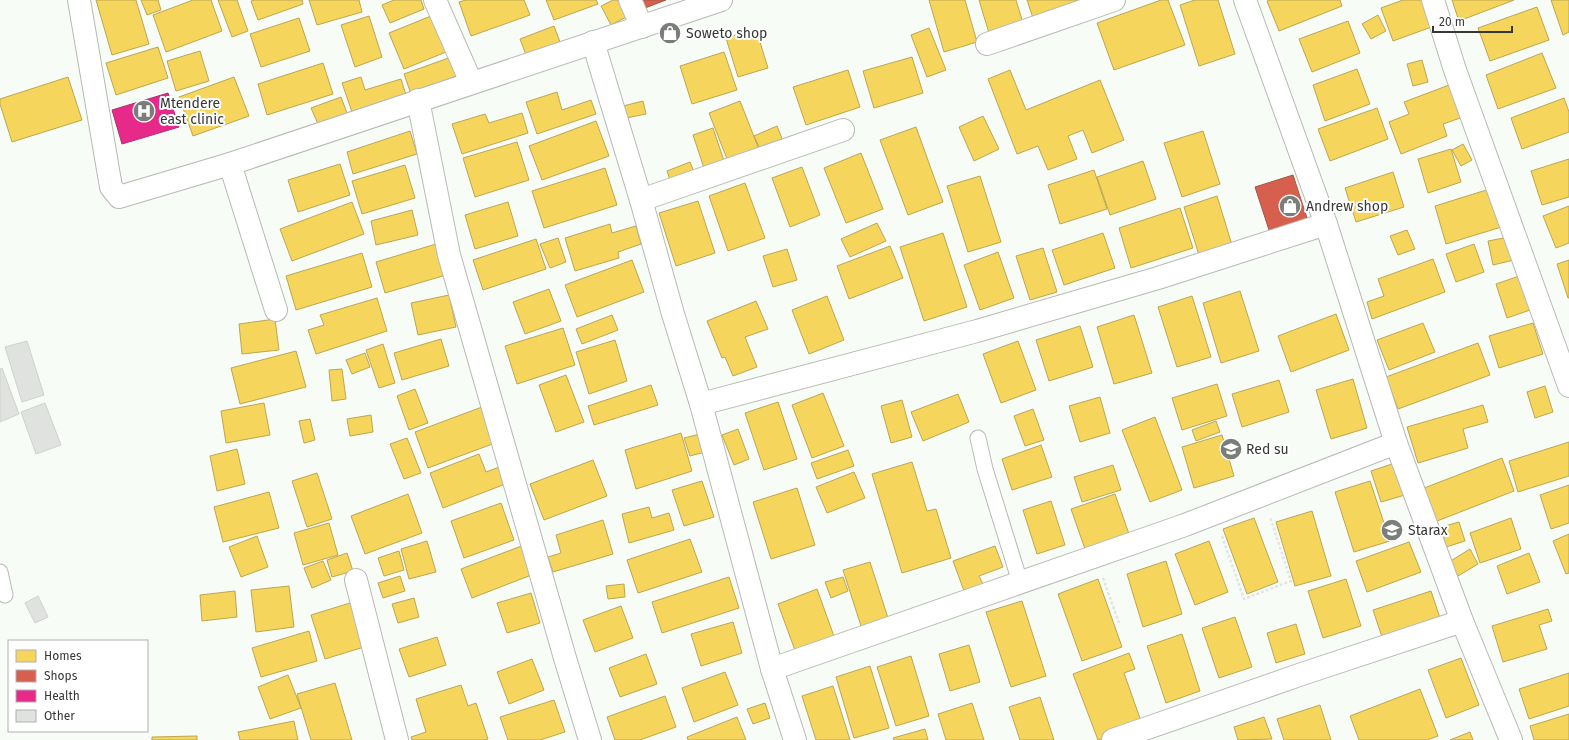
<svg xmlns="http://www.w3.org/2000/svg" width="1569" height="740" font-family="'Fira Sans',sans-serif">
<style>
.homes{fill:#f6d55c;stroke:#bca651}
.shops{fill:#d6604d;stroke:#a65446}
.health{fill:#e7298a;stroke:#b22e71}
.building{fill:#e0e2df;stroke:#cfd2ce}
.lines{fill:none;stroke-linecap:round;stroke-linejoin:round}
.lane-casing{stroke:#b7b9b6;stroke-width:17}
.street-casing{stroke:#b7b9b6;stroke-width:24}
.path{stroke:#e4e4e3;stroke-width:2.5;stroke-dasharray:3 2;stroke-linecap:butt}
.lane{stroke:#fefffe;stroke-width:15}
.street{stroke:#fefffe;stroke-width:22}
.labels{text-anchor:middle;stroke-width:4;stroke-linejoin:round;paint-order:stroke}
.poi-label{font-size:14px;fill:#363836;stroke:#fff;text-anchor:start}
</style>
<rect width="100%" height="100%" fill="#f8fcf7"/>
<g class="homes">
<path d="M 96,0 L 136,0 L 149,44 L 112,55 Z"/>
<path d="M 141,0 L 158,0 L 161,10 L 147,15 Z"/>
<path d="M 193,0 L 211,0 L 222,31 L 166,52 L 153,15 Z"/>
<path d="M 218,0 L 237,0 L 248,31 L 232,37 Z"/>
<path d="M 254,0 L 302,0 L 303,4 L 258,20 L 251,1 Z"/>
<path d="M 309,0 L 359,0 L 362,12 L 317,25 Z"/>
<path d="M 394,0 L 421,0 L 424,9 L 390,23 L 382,5 Z"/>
<path d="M 466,0 L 524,0 L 530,15 L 471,36 L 459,2 Z"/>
<path d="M 546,0 L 596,0 L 598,4 L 554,20 Z"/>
<path d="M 613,0 L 622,0 L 630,15 L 611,25 L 601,6 Z"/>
<path d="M 929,0 L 965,0 L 977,42 L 944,52 Z"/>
<path d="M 979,0 L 1016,0 L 1023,23 L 989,33 Z"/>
<path d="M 1027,0 L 1092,0 L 1033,18 Z"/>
<path d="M 1161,0 L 1168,0 L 1185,45 L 1114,70 L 1097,23 Z"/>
<path d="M 1195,0 L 1218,0 L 1235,54 L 1199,66 L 1180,5 Z"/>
<path d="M 1269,0 L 1340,0 L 1342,6 L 1279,31 L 1267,1 Z"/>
<path d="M 1403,0 L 1428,0 L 1437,25 L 1393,41 L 1381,8 Z"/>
<path d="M 1452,0 L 1514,0 L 1459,21 Z"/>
<path d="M 1551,0 L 1569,0 L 1569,32 L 1563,35 Z"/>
<path d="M 1537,7 L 1549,40 L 1490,61 L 1478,28 Z"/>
<path d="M 1378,15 L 1386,31 L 1371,39 L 1362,24 Z"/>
<path d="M 369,16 L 382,57 L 355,67 L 341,25 Z"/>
<path d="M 431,16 L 446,52 L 404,69 L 389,33 Z"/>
<path d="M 299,18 L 310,51 L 261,67 L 250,34 Z"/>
<path d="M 1348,21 L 1360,53 L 1312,72 L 1299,39 Z"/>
<path d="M 554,26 L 560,42 L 526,55 L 520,39 Z"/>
<path d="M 929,28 L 946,70 L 927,77 L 911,35 Z"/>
<path d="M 756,29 L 768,68 L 738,77 L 726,38 Z"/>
<path d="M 158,47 L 168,78 L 116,95 L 106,63 Z"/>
<path d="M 200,51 L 209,81 L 176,91 L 167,61 Z"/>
<path d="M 724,52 L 737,90 L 692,104 L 680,66 Z"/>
<path d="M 1542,53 L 1556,88 L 1498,109 L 1486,75 Z"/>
<path d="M 454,56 L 461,74 L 411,94 L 404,74 Z"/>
<path d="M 912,57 L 923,93 L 874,108 L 863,71 Z"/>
<path d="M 1422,60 L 1428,82 L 1413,86 L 1407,64 Z"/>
<path d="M 323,63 L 333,94 L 267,115 L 258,84 Z"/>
<path d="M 1357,69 L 1370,104 L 1325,121 L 1313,85 Z"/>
<path d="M 848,70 L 860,107 L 806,125 L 793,87 Z"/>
<path d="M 1010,70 L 1026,110 L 1100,80 L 1124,140 L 1092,153 L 1083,130 L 1068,136 L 1077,159 L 1048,170 L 1038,146 L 1017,154 L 988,79 Z"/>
<path d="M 68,77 L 82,120 L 12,142 L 0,104 L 0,99 Z"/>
<path d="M 234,77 L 249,116 L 193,136 L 179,97 Z"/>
<path d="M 361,77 L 365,90 L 401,79 L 406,95 L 352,112 L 342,83 Z"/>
<path d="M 1457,82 L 1469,115 L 1443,124 L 1447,136 L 1401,154 L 1389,122 L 1409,114 L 1404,102 Z"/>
<path d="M 557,92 L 562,110 L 591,100 L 596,114 L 537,134 L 526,102 Z"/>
<path d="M 341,97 L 347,113 L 318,124 L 311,108 Z"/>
<path d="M 1564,98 L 1569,112 L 1569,132 L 1522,149 L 1511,118 Z"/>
<path d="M 643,101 L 646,114 L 626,118 L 623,106 Z"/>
<path d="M 740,101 L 760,152 L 729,164 L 709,113 Z"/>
<path d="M 1377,108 L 1388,139 L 1330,161 L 1318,129 Z"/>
<path d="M 522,113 L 528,133 L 462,154 L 452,124 L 485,114 L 489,123 Z"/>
<path d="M 983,116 L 999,149 L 974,161 L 959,127 Z"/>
<path d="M 596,121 L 609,156 L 542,180 L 529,146 Z"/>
<path d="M 777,126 L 783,141 L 761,151 L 754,136 Z"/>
<path d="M 916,127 L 943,202 L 908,215 L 880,140 Z"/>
<path d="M 713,128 L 724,161 L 704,168 L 693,135 Z"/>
<path d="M 410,131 L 417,154 L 353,174 L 347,152 Z"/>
<path d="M 1203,131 L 1220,184 L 1182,197 L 1164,143 Z"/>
<path d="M 517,142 L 529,180 L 475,197 L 463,158 Z"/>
<path d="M 1463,144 L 1472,160 L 1461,166 L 1452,150 Z"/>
<path d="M 1451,149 L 1461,182 L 1428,193 L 1418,159 Z"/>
<path d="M 861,153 L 883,209 L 846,223 L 824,168 Z"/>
<path d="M 1569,159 L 1569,197 L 1542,205 L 1531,171 Z"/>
<path d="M 1143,161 L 1156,199 L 1110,215 L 1097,177 Z"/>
<path d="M 690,162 L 696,177 L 672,186 L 667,171 Z"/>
<path d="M 340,164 L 350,195 L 298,212 L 288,180 Z"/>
<path d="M 405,165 L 415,198 L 362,214 L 352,181 Z"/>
<path d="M 802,167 L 820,215 L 790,227 L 772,178 Z"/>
<path d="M 605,168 L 617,205 L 544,228 L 532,191 Z"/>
<path d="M 1094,170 L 1107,209 L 1060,224 L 1048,185 Z"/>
<path d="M 1393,172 L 1404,207 L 1356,222 L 1345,188 Z"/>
<path d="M 980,176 L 1001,242 L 968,252 L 947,186 Z"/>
<path d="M 745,183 L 765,238 L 728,251 L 709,196 Z"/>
<path d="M 1496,187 L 1508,225 L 1446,244 L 1435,206 Z"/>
<path d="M 1217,196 L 1232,245 L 1199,255 L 1184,207 Z"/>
<path d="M 698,201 L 715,253 L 676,266 L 659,213 Z"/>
<path d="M 352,202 L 364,234 L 292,261 L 280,229 Z"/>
<path d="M 508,202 L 518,236 L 475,249 L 465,215 Z"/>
<path d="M 1569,206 L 1569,243 L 1556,248 L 1543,216 Z"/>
<path d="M 1180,208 L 1193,248 L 1131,268 L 1119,228 Z"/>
<path d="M 412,210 L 418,235 L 376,245 L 371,221 Z"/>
<path d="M 877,223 L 886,241 L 850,257 L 841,239 Z"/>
<path d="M 610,224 L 612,233 L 636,226 L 641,244 L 618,252 L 619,258 L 575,271 L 565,238 Z"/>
<path d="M 1407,230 L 1415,249 L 1398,255 L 1390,236 Z"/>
<path d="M 943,233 L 967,307 L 924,321 L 900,247 Z"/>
<path d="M 1103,233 L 1115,268 L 1064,285 L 1052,250 Z"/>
<path d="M 1509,237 L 1514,260 L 1493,265 L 1488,241 Z"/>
<path d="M 558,238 L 566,262 L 550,268 L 540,244 Z"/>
<path d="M 536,239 L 546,269 L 483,290 L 473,260 Z"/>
<path d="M 436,244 L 446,275 L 385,293 L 376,262 Z"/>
<path d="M 1474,244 L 1484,272 L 1456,282 L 1446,254 Z"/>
<path d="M 890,246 L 903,278 L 849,299 L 837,266 Z"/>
<path d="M 1043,248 L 1057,292 L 1030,300 L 1016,256 Z"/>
<path d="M 787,249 L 797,280 L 773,287 L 763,256 Z"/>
<path d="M 998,252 L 1014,298 L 980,310 L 964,265 Z"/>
<path d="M 362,253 L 372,287 L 296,310 L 286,276 Z"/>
<path d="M 1433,259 L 1445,292 L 1372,319 L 1367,302 L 1384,296 L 1378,279 Z"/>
<path d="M 632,260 L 644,292 L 577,317 L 565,285 Z"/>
<path d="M 1569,260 L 1569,298 L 1568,298 L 1557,264 Z"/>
<path d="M 1525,274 L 1536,308 L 1507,318 L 1496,284 Z"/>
<path d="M 549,289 L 561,321 L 525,334 L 513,302 Z"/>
<path d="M 1240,291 L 1259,351 L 1221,363 L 1203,303 Z"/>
<path d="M 449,295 L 456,327 L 418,335 L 411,303 Z"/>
<path d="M 827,296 L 844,340 L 809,354 L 792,310 Z"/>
<path d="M 1192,296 L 1211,357 L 1177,367 L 1158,307 Z"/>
<path d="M 377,298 L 387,331 L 316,354 L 308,330 L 324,325 L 320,315 Z"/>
<path d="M 756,301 L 768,329 L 745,337 L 757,367 L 733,376 L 725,357 L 722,358 L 707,321 Z"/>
<path d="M 1336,314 L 1349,350 L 1291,372 L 1278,336 Z"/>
<path d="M 612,315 L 618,330 L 582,344 L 576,329 Z"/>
<path d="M 1134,315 L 1152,373 L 1114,384 L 1097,327 Z"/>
<path d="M 275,319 L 279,350 L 242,354 L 239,324 Z"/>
<path d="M 1423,323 L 1435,352 L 1389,370 L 1377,340 Z"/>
<path d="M 1533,323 L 1543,354 L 1499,368 L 1489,336 Z"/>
<path d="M 1080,326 L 1093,367 L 1049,381 L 1036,340 Z"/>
<path d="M 563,328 L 575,365 L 517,384 L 505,346 Z"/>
<path d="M 441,339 L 449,366 L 402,380 L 394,353 Z"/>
<path d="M 615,340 L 627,381 L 589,394 L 576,352 Z"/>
<path d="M 1018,341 L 1036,390 L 1001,403 L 983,354 Z"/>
<path d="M 1478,343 L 1490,375 L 1398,409 L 1386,377 Z"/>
<path d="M 383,344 L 395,383 L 379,388 L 366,350 Z"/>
<path d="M 296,351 L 306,387 L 240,404 L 231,368 Z"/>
<path d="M 365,353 L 370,367 L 352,374 L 346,360 Z"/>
<path d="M 342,369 L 346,399 L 332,401 L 329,370 Z"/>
<path d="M 566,375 L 584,422 L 556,432 L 539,385 Z"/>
<path d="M 1353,379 L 1367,428 L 1331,439 L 1316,390 Z"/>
<path d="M 1279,380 L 1289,412 L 1242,427 L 1232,394 Z"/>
<path d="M 1217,384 L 1227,416 L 1182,430 L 1172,398 Z"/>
<path d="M 651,385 L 658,405 L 594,425 L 588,406 Z"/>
<path d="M 1545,386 L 1553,412 L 1535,418 L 1527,392 Z"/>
<path d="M 415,389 L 428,423 L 409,430 L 397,396 Z"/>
<path d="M 823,393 L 844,446 L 812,458 L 792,405 Z"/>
<path d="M 958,394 L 969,422 L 923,441 L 911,412 Z"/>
<path d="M 1100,397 L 1110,433 L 1080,442 L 1069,406 Z"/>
<path d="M 902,400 L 912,437 L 891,443 L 881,406 Z"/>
<path d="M 778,402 L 797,459 L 764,470 L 745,413 Z"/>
<path d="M 264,403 L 270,435 L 226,443 L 221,411 Z"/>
<path d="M 1483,405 L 1488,422 L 1463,429 L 1468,448 L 1418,463 L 1407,427 Z"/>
<path d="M 482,407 L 495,443 L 428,468 L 415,432 Z"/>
<path d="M 1033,409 L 1044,440 L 1025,446 L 1014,416 Z"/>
<path d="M 371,415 L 373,432 L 350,436 L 347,419 Z"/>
<path d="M 1155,417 L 1182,490 L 1150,502 L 1122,430 Z"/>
<path d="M 310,419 L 315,440 L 304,443 L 299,421 Z"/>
<path d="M 1216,421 L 1220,432 L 1196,441 L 1192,430 Z"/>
<path d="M 738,429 L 749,459 L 734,465 L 722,435 Z"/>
<path d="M 681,433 L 692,471 L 636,489 L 625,450 Z"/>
<path d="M 700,434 L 705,452 L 690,456 L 684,438 Z"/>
<path d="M 1222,435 L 1234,476 L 1194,488 L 1182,447 Z"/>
<path d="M 407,438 L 421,473 L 404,479 L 390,444 Z"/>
<path d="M 1569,442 L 1569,476 L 1518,492 L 1509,461 Z"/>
<path d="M 1041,445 L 1052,477 L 1012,490 L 1002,459 Z"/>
<path d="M 237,449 L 245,484 L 217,491 L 210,456 Z"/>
<path d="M 848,450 L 854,466 L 817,479 L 811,463 Z"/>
<path d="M 479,454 L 486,472 L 502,466 L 508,483 L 443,508 L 430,473 Z"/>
<path d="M 1502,458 L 1514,491 L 1432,523 L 1419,490 Z"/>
<path d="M 593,460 L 607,496 L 544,520 L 530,484 Z"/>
<path d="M 912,462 L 927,511 L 936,509 L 951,558 L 902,573 L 872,474 Z"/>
<path d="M 1395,463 L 1405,495 L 1381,502 L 1371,471 Z"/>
<path d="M 1113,465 L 1121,490 L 1082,502 L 1074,477 Z"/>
<path d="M 854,472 L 865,498 L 827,513 L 816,487 Z"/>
<path d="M 317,473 L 332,519 L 307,527 L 292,481 Z"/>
<path d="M 702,481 L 714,517 L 684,526 L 672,490 Z"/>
<path d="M 1370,481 L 1390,541 L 1354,552 L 1335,492 Z"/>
<path d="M 1569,485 L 1569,523 L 1551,529 L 1540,495 Z"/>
<path d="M 797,488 L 815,545 L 771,559 L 753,502 Z"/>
<path d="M 269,492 L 279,528 L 223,542 L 214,507 Z"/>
<path d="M 408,494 L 422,533 L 365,554 L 351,516 Z"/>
<path d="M 1115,494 L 1129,534 L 1085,549 L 1071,509 Z"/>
<path d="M 1051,501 L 1065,545 L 1037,554 L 1023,510 Z"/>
<path d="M 501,503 L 514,540 L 464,558 L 451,521 Z"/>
<path d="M 649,507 L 652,518 L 669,513 L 674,530 L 629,543 L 622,514 Z"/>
<path d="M 1312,511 L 1331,576 L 1295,586 L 1276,522 Z"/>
<path d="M 1254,518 L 1278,582 L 1247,594 L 1223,529 Z"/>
<path d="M 1511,518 L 1521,549 L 1480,563 L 1470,533 Z"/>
<path d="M 603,520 L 613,554 L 553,572 L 548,557 L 561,553 L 556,535 Z"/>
<path d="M 1459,522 L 1465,541 L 1446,547 L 1441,527 Z"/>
<path d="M 329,523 L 338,555 L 303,565 L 294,533 Z"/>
<path d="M 1569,534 L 1569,573 L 1566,574 L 1553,541 Z"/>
<path d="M 257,536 L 268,567 L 241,577 L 229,547 Z"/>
<path d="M 690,539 L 702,572 L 638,593 L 627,560 Z"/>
<path d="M 427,541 L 436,572 L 409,579 L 401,549 Z"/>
<path d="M 1209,541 L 1228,592 L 1195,605 L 1175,554 Z"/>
<path d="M 1409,542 L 1421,572 L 1367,592 L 1356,561 Z"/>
<path d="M 524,545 L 534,574 L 472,598 L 461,569 Z"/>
<path d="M 995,546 L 1003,567 L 979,576 L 983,584 L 964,591 L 953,561 Z"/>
<path d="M 1470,549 L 1478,564 L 1458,576 L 1449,562 Z"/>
<path d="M 399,551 L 404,570 L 384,576 L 378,558 Z"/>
<path d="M 347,553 L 353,571 L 332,577 L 327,560 Z"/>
<path d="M 1529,553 L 1540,582 L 1507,594 L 1497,566 Z"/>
<path d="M 323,561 L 331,580 L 312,588 L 304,568 Z"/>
<path d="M 1166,561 L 1182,614 L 1143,627 L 1127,574 Z"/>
<path d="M 870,562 L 888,618 L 861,626 L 843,570 Z"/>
<path d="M 400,576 L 405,591 L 383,598 L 378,583 Z"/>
<path d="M 729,577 L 739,608 L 662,633 L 652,602 Z"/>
<path d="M 843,577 L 848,591 L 831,598 L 825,582 Z"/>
<path d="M 1098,579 L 1122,647 L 1082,661 L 1058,594 Z"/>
<path d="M 1346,579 L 1361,626 L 1323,638 L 1308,591 Z"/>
<path d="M 624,584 L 625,597 L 608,599 L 606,586 Z"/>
<path d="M 289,586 L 294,627 L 256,632 L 251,590 Z"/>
<path d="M 817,589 L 835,639 L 796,653 L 778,604 Z"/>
<path d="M 235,591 L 237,617 L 202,621 L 200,595 Z"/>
<path d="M 1431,591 L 1442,624 L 1384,643 L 1373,610 Z"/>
<path d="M 531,593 L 540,623 L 507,633 L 497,603 Z"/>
<path d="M 414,598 L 419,617 L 398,623 L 392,604 Z"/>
<path d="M 1022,601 L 1046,676 L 1011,687 L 986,612 Z"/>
<path d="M 350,603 L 364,647 L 325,659 L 311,615 Z"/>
<path d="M 621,606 L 633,638 L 595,652 L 583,620 Z"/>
<path d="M 1548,609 L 1552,621 L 1539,625 L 1547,649 L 1503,662 L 1492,626 Z"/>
<path d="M 1235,617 L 1252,667 L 1219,678 L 1202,628 Z"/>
<path d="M 733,622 L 742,653 L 701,666 L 691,634 Z"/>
<path d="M 1296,624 L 1305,654 L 1276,663 L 1267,633 Z"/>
<path d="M 309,631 L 317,661 L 261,677 L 252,648 Z"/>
<path d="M 1182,634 L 1200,691 L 1166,703 L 1147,646 Z"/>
<path d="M 437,637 L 446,665 L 409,677 L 399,649 Z"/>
<path d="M 969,645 L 980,682 L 950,691 L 939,654 Z"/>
<path d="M 1129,653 L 1135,669 L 1124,673 L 1142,724 L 1098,740 L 1073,674 Z"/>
<path d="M 646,654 L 657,684 L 620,697 L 609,668 Z"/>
<path d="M 911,656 L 929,716 L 896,726 L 877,667 Z"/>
<path d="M 1461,658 L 1479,705 L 1446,718 L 1428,670 Z"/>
<path d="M 532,659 L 544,690 L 509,704 L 497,672 Z"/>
<path d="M 870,666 L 889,728 L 854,738 L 836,677 Z"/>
<path d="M 725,672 L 738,705 L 694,722 L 682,688 Z"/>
<path d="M 1569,673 L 1569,706 L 1529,719 L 1519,689 Z"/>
<path d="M 288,675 L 301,708 L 270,719 L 258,687 Z"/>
<path d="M 335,683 L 352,740 L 311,740 L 297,694 Z"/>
<path d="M 461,685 L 468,706 L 476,703 L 488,739 L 483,740 L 412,740 L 411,737 L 426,732 L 416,699 Z"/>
<path d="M 833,686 L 850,740 L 816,740 L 802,696 Z"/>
<path d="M 1420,689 L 1438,736 L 1427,740 L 1359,740 L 1350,716 Z"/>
<path d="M 665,696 L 676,727 L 640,740 L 615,740 L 607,717 Z"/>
<path d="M 1040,697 L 1054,740 L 1020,740 L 1009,707 Z"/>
<path d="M 554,700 L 565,732 L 540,740 L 508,740 L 500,717 Z"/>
<path d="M 765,703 L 770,718 L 753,724 L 747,709 Z"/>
<path d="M 972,703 L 984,740 L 946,740 L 938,714 Z"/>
<path d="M 1320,705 L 1331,740 L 1284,740 L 1277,719 Z"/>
<path d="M 1569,714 L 1569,740 L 1534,740 L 1530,726 Z"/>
<path d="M 737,717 L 746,740 L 688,740 L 687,737 Z"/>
<path d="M 1264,717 L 1272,739 L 1238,740 L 1234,727 Z"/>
<path d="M 294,721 L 298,740 L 240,740 L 238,732 Z"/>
<path d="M 925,729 L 928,740 L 894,740 L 893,738 Z"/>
<path d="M 1470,732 L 1473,740 L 1450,740 Z"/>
<path d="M 197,736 L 197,740 L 152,740 L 152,737 Z"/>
</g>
<g class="shops">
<path d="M 642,0 L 666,0 L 645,8 Z"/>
<path d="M 1293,175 L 1308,221 L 1270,233 L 1255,187 Z"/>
</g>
<path class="health" d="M 168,93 L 179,127 L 122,144 L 112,110 Z"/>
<g class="building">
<path d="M 27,341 L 44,395 L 22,402 L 5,347 Z"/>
<path d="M 2,368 L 19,414 L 0,422 L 0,369 Z"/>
<path d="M 45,403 L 61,445 L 36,454 L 21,412 Z"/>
<path d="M 38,596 L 48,617 L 35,623 L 25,603 Z"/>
</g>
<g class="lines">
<g class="lane-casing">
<g id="lane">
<path d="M 978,438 L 985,469 L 1020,582"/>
<path d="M 0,572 L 5,595"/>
</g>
</g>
<g class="street-casing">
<g id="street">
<path d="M 79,0 L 111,187 L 119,197 L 230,164 L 721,0"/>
<path d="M 435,0 L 471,82"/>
<path d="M 630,0 L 642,27"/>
<path d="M 1245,0 L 1326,224 L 1396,443 L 1462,621 L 1511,740"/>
<path d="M 1433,0 L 1455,70 L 1569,386"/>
<path d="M 593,42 L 641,200 L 673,314 L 701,404 L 772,669 L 795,740"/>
<path d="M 987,44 L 1114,0"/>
<path d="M 418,100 L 449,255 L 565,658 L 590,740"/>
<path d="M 230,164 L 276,310"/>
<path d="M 641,200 L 843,130"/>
<path d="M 701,404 L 977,331 L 1158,278 L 1326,224"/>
<path d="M 356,580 L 397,740"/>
<path d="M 772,669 L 1185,525 L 1396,443"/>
<path d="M 1113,740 L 1302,674 L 1462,621"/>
</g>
</g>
<g class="path">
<path d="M 1222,536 L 1244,599 L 1291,581 L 1270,517"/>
<path d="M 1103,578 L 1119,623"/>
</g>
<use href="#lane" class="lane"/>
<use href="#street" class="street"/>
</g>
<defs>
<g id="shop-disc" transform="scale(1.15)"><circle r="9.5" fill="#7a7d7a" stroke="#fff"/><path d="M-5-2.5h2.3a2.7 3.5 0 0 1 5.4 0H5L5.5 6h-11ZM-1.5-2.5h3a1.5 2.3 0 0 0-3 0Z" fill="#fff"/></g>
<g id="hospital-disc" transform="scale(1.15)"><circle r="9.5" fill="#7a7d7a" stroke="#fff"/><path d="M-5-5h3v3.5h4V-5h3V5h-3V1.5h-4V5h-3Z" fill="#fff"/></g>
<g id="school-disc" transform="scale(1.15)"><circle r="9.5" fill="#7a7d7a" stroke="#fff"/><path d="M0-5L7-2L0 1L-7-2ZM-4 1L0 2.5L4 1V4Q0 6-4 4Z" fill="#fff"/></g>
</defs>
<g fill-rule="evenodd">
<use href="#shop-disc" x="670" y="33"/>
<use href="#hospital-disc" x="144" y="111"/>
<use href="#shop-disc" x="1290" y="206"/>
<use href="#school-disc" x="1231" y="449"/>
<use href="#school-disc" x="1392" y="530"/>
</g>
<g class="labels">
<g class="poi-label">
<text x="686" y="38">Soweto shop</text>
<text x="160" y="108">Mtendere<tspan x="160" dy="16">east clinic</tspan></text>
<text x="1306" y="211">Andrew shop</text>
<text x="1246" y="454">Red su</text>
<text x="1408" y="535">Starax</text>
</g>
</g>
<rect x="8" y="640" width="140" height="92" fill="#ffffff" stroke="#afafaf"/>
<rect x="16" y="650" width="20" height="12" fill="#f6d55c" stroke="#afafaf"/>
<text x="44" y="660" font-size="12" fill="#363836">Homes</text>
<rect x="16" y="670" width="20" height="12" fill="#d6604d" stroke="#afafaf"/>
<text x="44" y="680" font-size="12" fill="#363836">Shops</text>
<rect x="16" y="690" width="20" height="12" fill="#e7298a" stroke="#afafaf"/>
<text x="44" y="700" font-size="12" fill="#363836">Health</text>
<rect x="16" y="710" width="20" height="12" fill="#e0e2df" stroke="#afafaf"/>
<text x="44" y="720" font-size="12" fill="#363836">Other</text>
<path d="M1433 26v6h79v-6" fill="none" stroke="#363836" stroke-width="2"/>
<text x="1439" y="26" font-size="12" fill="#363836" stroke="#ffffff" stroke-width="3" paint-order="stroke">20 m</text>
</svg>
